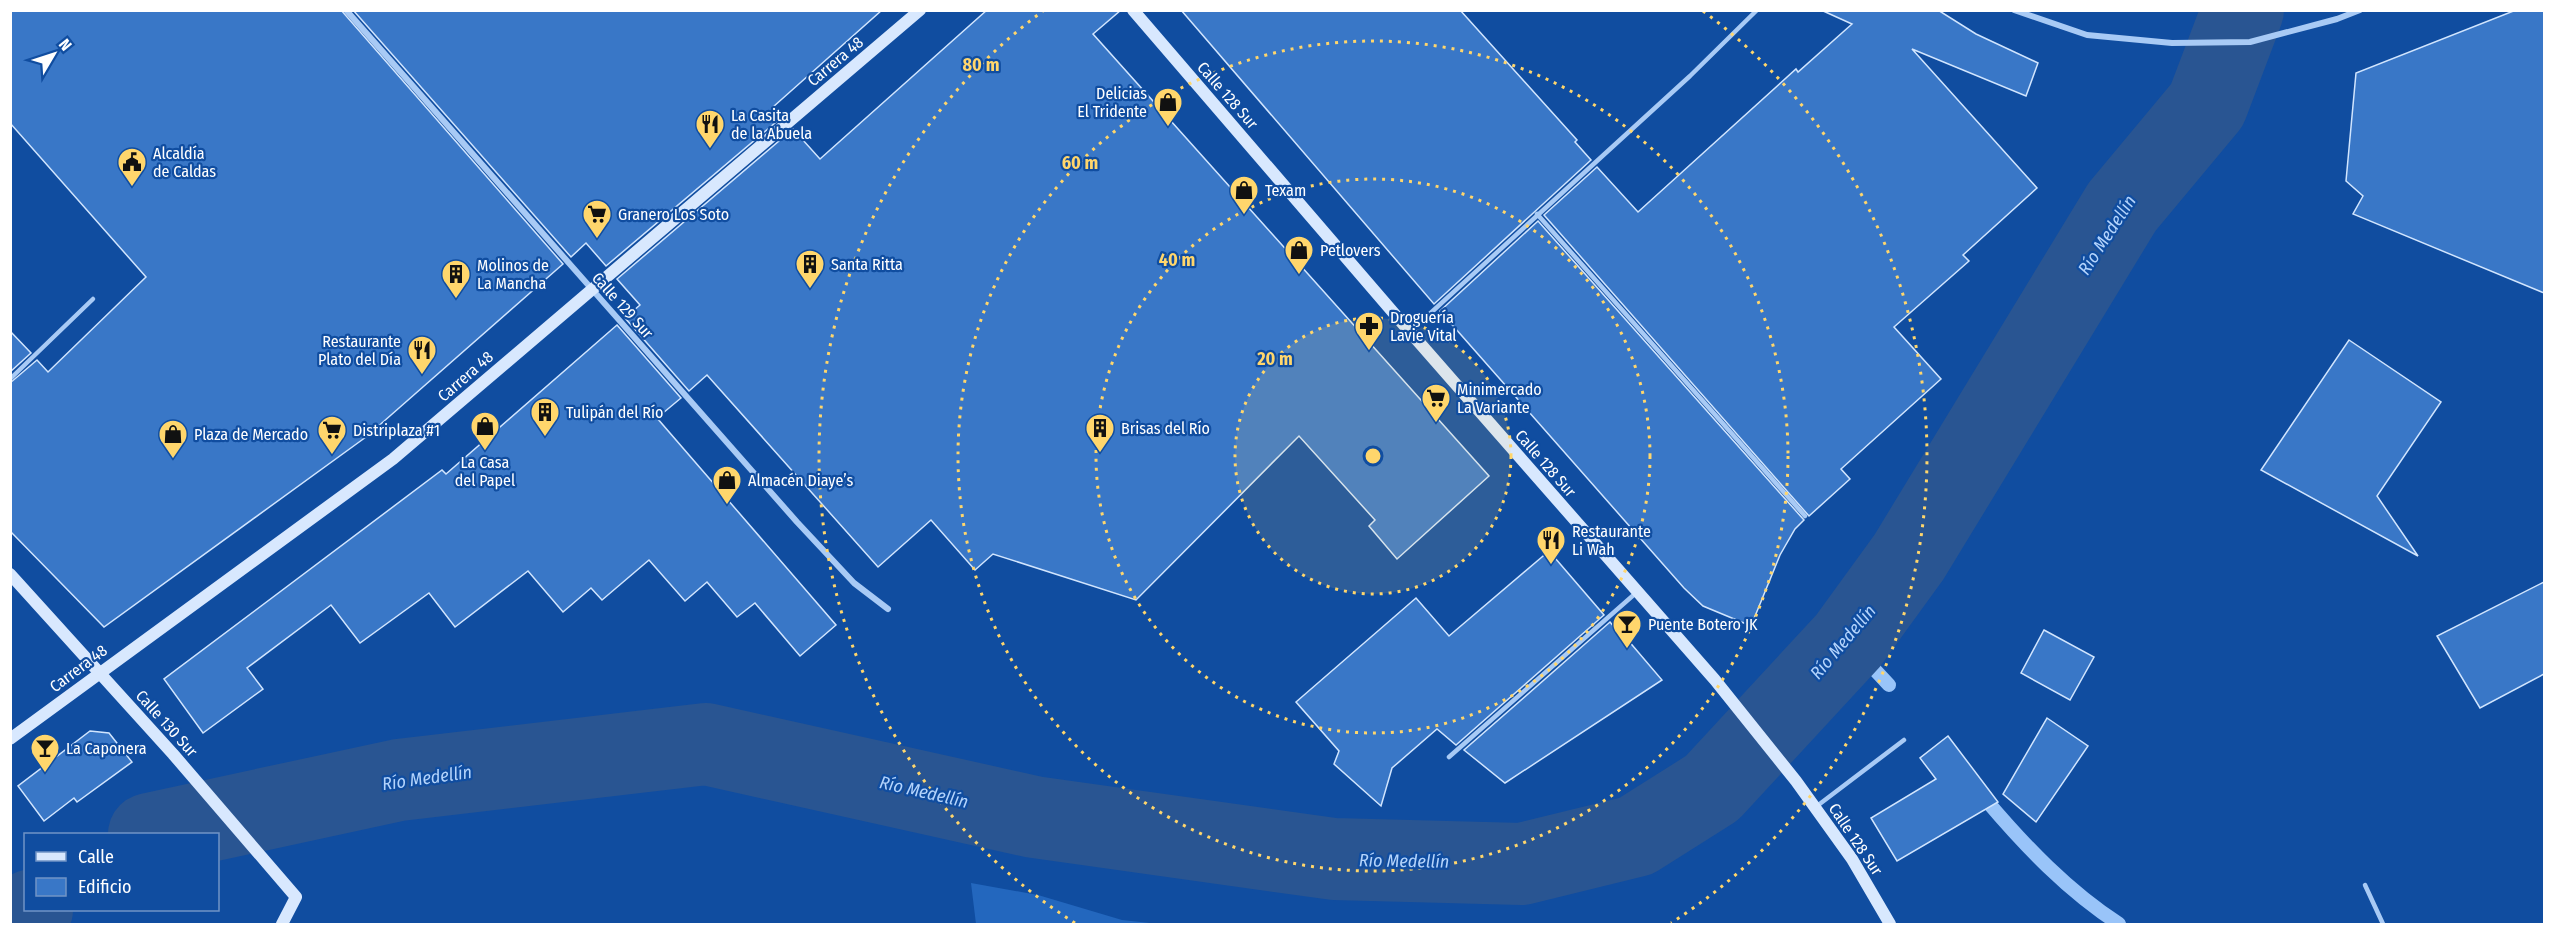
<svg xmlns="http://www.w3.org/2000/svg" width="2555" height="935" font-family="'Fira Sans Condensed',sans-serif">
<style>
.green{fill:#2367be}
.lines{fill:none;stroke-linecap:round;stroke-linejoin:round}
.stream{stroke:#99c4f9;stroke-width:14}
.river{stroke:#295592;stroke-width:82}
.building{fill:#3977c7;stroke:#d1e5fe;stroke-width:1.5}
.lane{stroke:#a8caf5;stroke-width:4.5}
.street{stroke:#a8caf5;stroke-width:6}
.secondary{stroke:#d8e8fe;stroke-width:12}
.ring{fill:none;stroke:#ffd66c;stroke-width:3;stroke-dasharray:3 6}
.labels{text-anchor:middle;stroke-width:4.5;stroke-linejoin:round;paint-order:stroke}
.street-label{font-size:16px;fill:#fff;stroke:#104da0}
.poi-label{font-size:16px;fill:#fff;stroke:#104da0;text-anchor:start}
.water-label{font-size:18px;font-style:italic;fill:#b4d4fc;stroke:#104da0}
.centre{fill:#ffd66c;stroke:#104da0;stroke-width:3}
.ring-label{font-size:18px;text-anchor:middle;font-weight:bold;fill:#ffd66c;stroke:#104da0;stroke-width:4.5;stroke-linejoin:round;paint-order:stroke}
</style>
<rect width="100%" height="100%" fill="#104da0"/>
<path class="green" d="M 971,883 L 1038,895 L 1122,920 L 1159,924 L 976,924 Z"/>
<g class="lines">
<g class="stream">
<path d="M 1848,641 L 1889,685"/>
<path d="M 1986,800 C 2025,846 2068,891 2119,924"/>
</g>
<g class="river">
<path d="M 149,834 L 399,780 L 706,744 L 1034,817 L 1334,859 L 1522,864 L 1636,836 L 1712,788 L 1848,641 L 1909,557 L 2122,207 L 2207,105 L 2243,10"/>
<path d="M 23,924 L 27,913 L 32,910"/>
</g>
</g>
<g class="building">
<path d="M 10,10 L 341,10 L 563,264 L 366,437 L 104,627 L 10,531 L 10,383 L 37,360 L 48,372 L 146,277 L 10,123 Z"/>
<path d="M 353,10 L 882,10 L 773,107 L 782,117 L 606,266 L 586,243 L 571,257 Z"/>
<path d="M 987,10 L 1121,10 L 1093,34 L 1489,476 L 1397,559 L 1369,526 L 1375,520 L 1299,436 L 1136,600 L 993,554 L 975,570 L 931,520 L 878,567 L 707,375 L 689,391 L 625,318 L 640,305 L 617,279 L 793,129 L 820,159 Z"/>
<path d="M 1181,10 L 1460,10 L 1577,140 L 1575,142 L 1591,160 L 1434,304 Z"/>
<path d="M 1821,10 L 1938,10 L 1976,34 L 2038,63 L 2026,96 L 1912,49 L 2037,188 L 1963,255 L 1969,261 L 1894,327 L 1941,379 L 1841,469 L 1850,479 L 1809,516 L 1544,215 L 1597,167 L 1638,212 L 1796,69 L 1798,72 L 1852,24 Z"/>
<path d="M 2516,10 L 2544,10 L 2544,293 L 2353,214 L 2363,196 L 2346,181 L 2356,73 Z"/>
<path d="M 1538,221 L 1804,520 L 1795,529 L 1780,555 L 1751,626 L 1703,606 L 1684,588 L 1440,311 Z"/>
<path d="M 617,325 L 681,398 L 657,418 L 836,625 L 800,656 L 755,603 L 737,617 L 707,582 L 685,601 L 649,560 L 602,600 L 591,588 L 563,612 L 528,571 L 455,627 L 429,593 L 360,643 L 331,605 L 247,668 L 263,689 L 203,733 L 164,679 L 442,470 L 446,474 Z"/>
<path d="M 10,331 L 31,353 L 10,372 Z"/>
<path d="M 2349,340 L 2441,402 L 2377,496 L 2418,556 L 2261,470 Z"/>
<path d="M 1549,551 L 1604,615 L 1456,745 L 1437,729 L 1392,768 L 1381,806 L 1334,764 L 1339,751 L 1296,702 L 1416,598 L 1449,636 Z"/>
<path d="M 2544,582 L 2544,674 L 2480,708 L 2437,636 Z"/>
<path d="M 1610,622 L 1619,633 L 1621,632 L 1662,680 L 1505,783 L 1464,750 Z"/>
<path d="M 2044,630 L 2094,657 L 2070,700 L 2021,673 Z"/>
<path d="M 2047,718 L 2088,746 L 2036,822 L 2003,794 Z"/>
<path d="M 90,731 L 109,733 L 132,762 L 77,802 L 74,798 L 44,821 L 18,786 Z"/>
<path d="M 1948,736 L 1998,802 L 1897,861 L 1871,818 L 1936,779 L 1920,758 Z"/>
</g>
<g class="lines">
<g class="lane">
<path d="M 1537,214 L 1805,516"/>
<path d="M 1412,330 L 1690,76 L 1757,10"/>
<path d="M 10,379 L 93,299"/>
<path d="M 1449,757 L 1637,592"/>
<path d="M 1817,806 L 1904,740"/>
<path d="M 2365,885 L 2383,924"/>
</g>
<g class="street">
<path d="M 346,10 L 797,522 L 854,583 L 888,609"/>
<path d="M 2014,10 L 2087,35 L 2172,43 L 2250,42 L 2337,19 L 2360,10"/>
</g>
<g class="secondary">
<path d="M 1133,10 L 1410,332 L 1715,680 L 1796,781 L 1852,859 L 1890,924"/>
<path d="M 10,574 L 173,754 L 296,897 L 282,924"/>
<path d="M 10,739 L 393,459 L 920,10"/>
</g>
</g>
<circle cx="1373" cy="456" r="138" fill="#ffd66c" fill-opacity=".12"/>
<g class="ring">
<circle cx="1373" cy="456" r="138"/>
<circle cx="1373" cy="456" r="277"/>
<circle cx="1373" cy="456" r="415"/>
<path d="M1075 923A554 554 0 0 1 1043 11M1703 11A554 554 0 0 1 1671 923"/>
</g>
<defs>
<g id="shop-pin" transform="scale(1.5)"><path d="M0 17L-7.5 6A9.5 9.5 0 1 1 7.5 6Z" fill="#ffd66c" stroke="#104da0"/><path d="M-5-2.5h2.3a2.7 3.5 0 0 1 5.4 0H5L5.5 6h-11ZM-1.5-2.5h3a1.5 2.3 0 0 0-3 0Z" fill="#111"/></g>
<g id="restaurant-pin" transform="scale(1.5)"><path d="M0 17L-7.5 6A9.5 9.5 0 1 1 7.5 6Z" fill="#ffd66c" stroke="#104da0"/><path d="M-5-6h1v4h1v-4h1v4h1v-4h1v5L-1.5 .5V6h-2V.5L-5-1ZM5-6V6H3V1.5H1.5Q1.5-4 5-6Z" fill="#111"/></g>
<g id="civic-pin" transform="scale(1.5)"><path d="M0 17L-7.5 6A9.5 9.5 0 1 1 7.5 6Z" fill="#ffd66c" stroke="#104da0"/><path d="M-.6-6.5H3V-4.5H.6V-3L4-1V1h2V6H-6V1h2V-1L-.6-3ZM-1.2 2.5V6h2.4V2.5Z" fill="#111"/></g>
<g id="supermarket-pin" transform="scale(1.5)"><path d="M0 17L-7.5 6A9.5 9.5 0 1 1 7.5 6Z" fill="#ffd66c" stroke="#104da0"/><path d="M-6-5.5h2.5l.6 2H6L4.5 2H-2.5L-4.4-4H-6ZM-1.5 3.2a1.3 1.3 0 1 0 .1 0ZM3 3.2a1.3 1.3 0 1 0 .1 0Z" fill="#111"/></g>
<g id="building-pin" transform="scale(1.5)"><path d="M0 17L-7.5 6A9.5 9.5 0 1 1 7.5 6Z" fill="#ffd66c" stroke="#104da0"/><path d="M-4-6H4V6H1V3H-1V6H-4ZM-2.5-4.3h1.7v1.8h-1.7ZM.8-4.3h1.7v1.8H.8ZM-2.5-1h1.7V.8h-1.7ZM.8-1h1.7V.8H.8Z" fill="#111"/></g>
<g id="pharmacy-pin" transform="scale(1.5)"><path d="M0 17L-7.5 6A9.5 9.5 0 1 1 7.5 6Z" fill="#ffd66c" stroke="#104da0"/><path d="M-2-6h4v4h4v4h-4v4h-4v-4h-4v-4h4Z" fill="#111"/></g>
<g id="bar-pin" transform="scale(1.5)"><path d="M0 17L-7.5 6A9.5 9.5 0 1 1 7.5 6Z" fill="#ffd66c" stroke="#104da0"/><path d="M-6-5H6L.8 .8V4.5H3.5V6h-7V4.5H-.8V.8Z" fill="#111"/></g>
</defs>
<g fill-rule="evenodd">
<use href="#shop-pin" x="1168" y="102"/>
<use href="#restaurant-pin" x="710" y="124"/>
<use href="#civic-pin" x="132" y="162"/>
<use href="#shop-pin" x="1244" y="190"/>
<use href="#supermarket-pin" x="597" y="214"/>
<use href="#shop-pin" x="1299" y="250"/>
<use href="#building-pin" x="810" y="264"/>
<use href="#building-pin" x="456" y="274"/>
<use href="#pharmacy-pin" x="1369" y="326"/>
<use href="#restaurant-pin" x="422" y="350"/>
<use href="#supermarket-pin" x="1436" y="398"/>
<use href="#building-pin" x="545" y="412"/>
<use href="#shop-pin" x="485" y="426"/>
<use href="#building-pin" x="1100" y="428"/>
<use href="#supermarket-pin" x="332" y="430"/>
<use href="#shop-pin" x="173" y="434"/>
<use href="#shop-pin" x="727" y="480"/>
<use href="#restaurant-pin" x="1551" y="540"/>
<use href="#bar-pin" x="1627" y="624"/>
<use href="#bar-pin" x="45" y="748"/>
</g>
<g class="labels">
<g class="street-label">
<text transform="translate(835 61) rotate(-40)" y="6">Carrera 48</text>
<text transform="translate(1228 95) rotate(49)" y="6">Calle 128 Sur</text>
<text transform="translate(623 305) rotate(48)" y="6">Calle 129 Sur</text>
<text transform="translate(465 376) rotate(-41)" y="6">Carrera 48</text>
<text transform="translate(1546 463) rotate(49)" y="6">Calle 128 Sur</text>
<text transform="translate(78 668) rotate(-37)" y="6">Carrera 48</text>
<text transform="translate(167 723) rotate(48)" y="6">Calle 130 Sur</text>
<text transform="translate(1856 839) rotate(56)" y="6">Calle 128 Sur</text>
</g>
<g class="poi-label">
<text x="1147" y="99" text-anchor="end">Delicias<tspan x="1147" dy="18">El Tridente</tspan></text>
<text x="731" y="121">La Casita<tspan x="731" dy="18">de la Abuela</tspan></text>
<text x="153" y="159">Alcaldía<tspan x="153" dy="18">de Caldas</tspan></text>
<text x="1265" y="196">Texam</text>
<text x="618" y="220">Granero Los Soto</text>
<text x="1320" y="256">Petlovers</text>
<text x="831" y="270">Santa Ritta</text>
<text x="477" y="271">Molinos de<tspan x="477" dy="18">La Mancha</tspan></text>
<text x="1390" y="323">Droguería<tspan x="1390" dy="18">Lavie Vital</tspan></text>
<text x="401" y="347" text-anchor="end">Restaurante<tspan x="401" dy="18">Plato del Día</tspan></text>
<text x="1457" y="395">Minimercado<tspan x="1457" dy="18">La Variante</tspan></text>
<text x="566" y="418">Tulipán del Río</text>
<text x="1121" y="434">Brisas del Río</text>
<text x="353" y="436">Distriplaza #1</text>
<text x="194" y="440">Plaza de Mercado</text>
<text x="485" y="468" text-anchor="middle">La Casa<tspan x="485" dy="18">del Papel</tspan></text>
<text x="748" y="486">Almacén Diaye’s</text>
<text x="1572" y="537">Restaurante<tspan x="1572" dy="18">Li Wah</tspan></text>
<text x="1648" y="630">Puente Botero JK</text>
<text x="66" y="754">La Caponera</text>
</g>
<g class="water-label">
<text transform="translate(2107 235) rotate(-57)" y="6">Río Medellín</text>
<text transform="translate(1843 642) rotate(-50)" y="6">Río Medellín</text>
<text transform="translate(427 778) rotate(-8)" y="6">Río Medellín</text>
<text transform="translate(924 792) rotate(13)" y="6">Río Medellín</text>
<text transform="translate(1404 861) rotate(1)" y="6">Río Medellín</text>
</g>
</g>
<circle cx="1373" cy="456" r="9" class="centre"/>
<g class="ring-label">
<text x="981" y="71">80 m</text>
<text x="1080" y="169">60 m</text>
<text x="1177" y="266">40 m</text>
<text x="1275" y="365">20 m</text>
</g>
<rect width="2555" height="935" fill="none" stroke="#ffffff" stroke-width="24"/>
<rect x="24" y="833" width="195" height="78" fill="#104da0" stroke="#7094c6" stroke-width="1.5"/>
<rect x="36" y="852" width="30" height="9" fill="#d8e8fe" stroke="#7094c6" stroke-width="1.5"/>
<text x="78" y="863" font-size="18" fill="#ffffff">Calle</text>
<rect x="36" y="878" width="30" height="18" fill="#3977c7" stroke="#7094c6" stroke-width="1.5"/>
<text x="78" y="893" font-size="18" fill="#ffffff">Edificio</text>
<g transform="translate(54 54) rotate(51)" stroke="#104da0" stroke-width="4.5" paint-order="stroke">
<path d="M0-4.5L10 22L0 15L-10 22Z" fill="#ffffff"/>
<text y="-9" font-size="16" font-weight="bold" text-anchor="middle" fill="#ffffff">N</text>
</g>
</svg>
